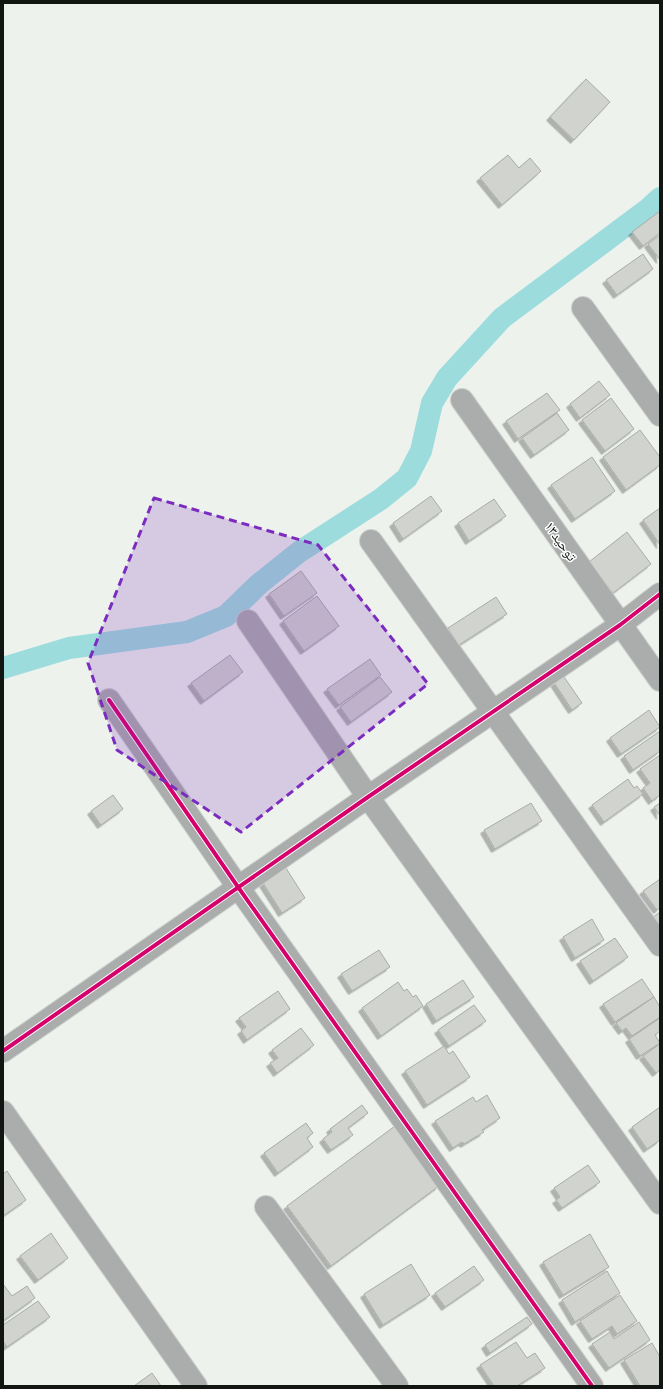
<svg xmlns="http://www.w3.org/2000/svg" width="663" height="1389" font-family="'Alegreya Sans','Noto Naskh Arabic',sans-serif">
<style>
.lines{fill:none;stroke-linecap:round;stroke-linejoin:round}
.canal{stroke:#9ddcdd;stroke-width:22}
.building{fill:#d0d3ce;stroke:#a9aca8;filter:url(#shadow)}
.street-casing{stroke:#cbcecb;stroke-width:24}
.street{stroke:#aaadac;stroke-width:22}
.cycleway-casing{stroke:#fff;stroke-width:6}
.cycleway{stroke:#d6006c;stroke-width:4}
.marked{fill:#7b2cbf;fill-opacity:0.2;stroke:#7b2cbf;stroke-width:3;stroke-dasharray:8 5;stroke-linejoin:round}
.labels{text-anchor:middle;stroke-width:3;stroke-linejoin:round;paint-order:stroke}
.street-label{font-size:14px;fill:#121612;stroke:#fff}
</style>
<defs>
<filter id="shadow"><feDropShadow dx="-3.5" dy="3.5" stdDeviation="0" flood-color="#0004"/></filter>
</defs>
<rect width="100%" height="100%" fill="#edf2ed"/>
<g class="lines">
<path class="canal" d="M 3,668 L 69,648 L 187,632 L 226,616 L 259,584 L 299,552 L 381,499 L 407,478 L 421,451 L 432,403 L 447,378 L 502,318 L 648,209 L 660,198"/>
</g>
<g class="building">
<path d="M 586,79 L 610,102 L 574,140 L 550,117 Z"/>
<path d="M 508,155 L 519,168 L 530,158 L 541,171 L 502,205 L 480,178 Z"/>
<path d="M 660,211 L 660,233 L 643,246 L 632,232 Z"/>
<path d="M 660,235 L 660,260 L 648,244 Z"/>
<path d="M 643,254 L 653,269 L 617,295 L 606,280 Z"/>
<path d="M 599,381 L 610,395 L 580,418 L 570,404 Z"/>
<path d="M 547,393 L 560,410 L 518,439 L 506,421 Z"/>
<path d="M 611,398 L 634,429 L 605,451 L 582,420 Z"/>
<path d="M 557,413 L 569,430 L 534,455 L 522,438 Z"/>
<path d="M 640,430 L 660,457 L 660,465 L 626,490 L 603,457 Z"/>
<path d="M 592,457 L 615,491 L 575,519 L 551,485 Z"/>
<path d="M 431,496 L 442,511 L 403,539 L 393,523 Z"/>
<path d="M 494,499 L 506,516 L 469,541 L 458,523 Z"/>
<path d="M 660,508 L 660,545 L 643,520 Z"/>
<path d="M 627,532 L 651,564 L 613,593 L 589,562 Z"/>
<path d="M 301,571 L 317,593 L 284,616 L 269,594 Z"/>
<path d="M 317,596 L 339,626 L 304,651 L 283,621 Z"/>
<path d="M 496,597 L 507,614 L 459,645 L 448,628 Z"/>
<path d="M 230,655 L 243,672 L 204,701 L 191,683 Z"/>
<path d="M 370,659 L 381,675 L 339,705 L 327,689 Z"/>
<path d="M 562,674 L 582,703 L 572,710 L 553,681 Z"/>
<path d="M 380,677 L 392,692 L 351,722 L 340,707 Z"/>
<path d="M 649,710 L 660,727 L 621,754 L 610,738 Z"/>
<path d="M 660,731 L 660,751 L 633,770 L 624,756 Z"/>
<path d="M 660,755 L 660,795 L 652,801 L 643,788 L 650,783 L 640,769 Z"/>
<path d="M 628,779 L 634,788 L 637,786 L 643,794 L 604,822 L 592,805 Z"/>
<path d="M 113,795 L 123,809 L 101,825 L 91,811 Z"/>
<path d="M 531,803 L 542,821 L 495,849 L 484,830 Z"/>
<path d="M 660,803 L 660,816 L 654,807 Z"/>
<path d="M 284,865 L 305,898 L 282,913 L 261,880 Z"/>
<path d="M 660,879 L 660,908 L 657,910 L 643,891 Z"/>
<path d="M 660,912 L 660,928 L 652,918 Z"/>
<path d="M 592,919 L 604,940 L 575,958 L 563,937 Z"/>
<path d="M 615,938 L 628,957 L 593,981 L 580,961 Z"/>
<path d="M 379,950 L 390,967 L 352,991 L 341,974 Z"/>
<path d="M 642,979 L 654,997 L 615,1022 L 603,1004 Z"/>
<path d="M 463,980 L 474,997 L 436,1021 L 426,1004 Z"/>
<path d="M 398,982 L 404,991 L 407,989 L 413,997 L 416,995 L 423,1006 L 381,1036 L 362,1008 Z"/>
<path d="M 278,991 L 290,1009 L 247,1040 L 241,1031 L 246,1027 L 239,1018 Z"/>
<path d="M 654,997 L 660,1007 L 660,1017 L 632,1036 L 626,1028 L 622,1031 L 616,1023 Z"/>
<path d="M 474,1005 L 486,1021 L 449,1046 L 438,1030 Z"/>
<path d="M 660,1018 L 660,1031 L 655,1035 L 660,1043 L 640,1056 L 629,1039 Z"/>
<path d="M 301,1028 L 314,1045 L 277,1073 L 270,1063 L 278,1058 L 272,1050 Z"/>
<path d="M 660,1044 L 660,1070 L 656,1073 L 643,1056 Z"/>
<path d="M 444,1046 L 449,1054 L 453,1051 L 470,1077 L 427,1105 L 405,1071 Z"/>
<path d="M 487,1095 L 500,1118 L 482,1130 L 484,1132 L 464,1144 L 462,1142 L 453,1148 L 435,1121 L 473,1097 L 476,1102 Z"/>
<path d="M 362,1105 L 368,1113 L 348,1128 L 353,1135 L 331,1150 L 323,1139 L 332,1132 L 330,1129 Z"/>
<path d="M 660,1107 L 660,1140 L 647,1149 L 632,1127 Z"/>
<path d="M 306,1123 L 313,1133 L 307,1138 L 313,1147 L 278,1173 L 264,1153 Z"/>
<path d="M 395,1126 L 439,1186 L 331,1266 L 287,1206 Z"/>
<path d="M 588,1165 L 600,1182 L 562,1208 L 556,1200 L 560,1197 L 554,1188 Z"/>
<path d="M 7,1171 L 26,1200 L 3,1216 L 3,1174 Z"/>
<path d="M 51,1233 L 68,1258 L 38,1280 L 20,1256 Z"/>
<path d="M 590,1234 L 609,1267 L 563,1295 L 543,1262 Z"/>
<path d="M 411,1264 L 430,1295 L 383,1325 L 364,1294 Z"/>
<path d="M 474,1266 L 484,1280 L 445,1307 L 435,1293 Z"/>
<path d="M 607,1271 L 620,1293 L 575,1322 L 562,1300 Z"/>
<path d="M 3,1284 L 12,1296 L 27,1286 L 35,1298 L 3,1321 Z"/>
<path d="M 620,1295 L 637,1321 L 617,1334 L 612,1326 L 592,1339 L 580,1321 Z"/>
<path d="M 38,1301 L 50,1317 L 7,1347 L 3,1341 L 3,1325 Z"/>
<path d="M 527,1317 L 532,1324 L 490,1353 L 485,1345 Z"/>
<path d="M 639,1322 L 650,1340 L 609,1368 L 592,1344 L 610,1332 L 614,1339 Z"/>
<path d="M 516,1342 L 527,1358 L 535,1353 L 545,1368 L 517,1386 L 494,1386 L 480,1365 Z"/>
<path d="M 652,1343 L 660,1357 L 660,1386 L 640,1386 L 624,1360 Z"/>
<path d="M 152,1373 L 161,1386 L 134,1386 Z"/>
</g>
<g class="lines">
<g class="street-casing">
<g id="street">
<path d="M 583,308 L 660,415"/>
<path d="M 462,400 L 660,680"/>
<path d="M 371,541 L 660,945"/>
<path d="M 248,621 L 368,797 L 660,1203"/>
<path d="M 109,700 L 238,887 L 592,1386"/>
<path d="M 3,1051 L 368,797 L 620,625 L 660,594"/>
<path d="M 3,1112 L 196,1386"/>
<path d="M 266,1207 L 397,1386"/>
</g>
</g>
<use href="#street" class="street"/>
<g class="cycleway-casing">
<g id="cycleway">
<path d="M 109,700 L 238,887 L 592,1386"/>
<path d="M 3,1051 L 368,797 L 620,625 L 660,594"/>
</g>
</g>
<use href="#cycleway" class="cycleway"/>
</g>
<path class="marked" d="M 154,498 L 318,545 L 428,684 L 241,832 L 117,750 L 88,663 Z"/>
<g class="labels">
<g class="street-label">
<text transform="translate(561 541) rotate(55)" y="5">توحید۱۳</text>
</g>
</g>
<rect width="663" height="1389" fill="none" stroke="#121612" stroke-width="8"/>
</svg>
